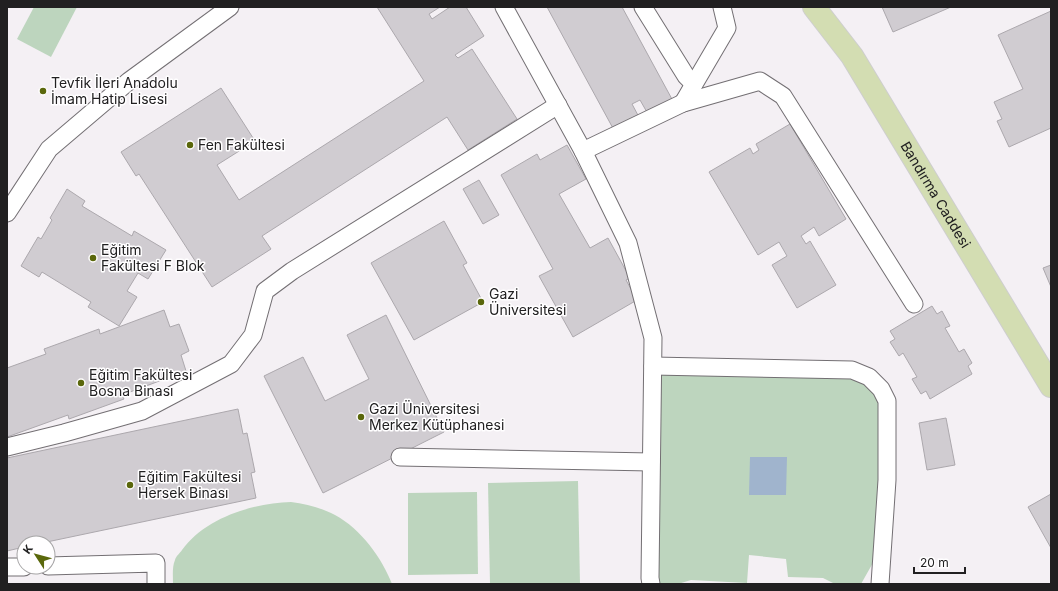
<svg xmlns="http://www.w3.org/2000/svg" width="1058" height="591" font-family="Inter,sans-serif">
<style>
.green{fill:#bdd5be}
.water{fill:#a0b4cd}
.building{fill:#d0ccd1;stroke:#aca8ad}
.lines{fill:none;stroke-linecap:round;stroke-linejoin:round}
.minor-casing{stroke:#736f73;stroke-width:19}
.major-casing{stroke:#cecece;stroke-width:24}
.minor{stroke:#fff;stroke-width:17}
.major{stroke:#d3ddb2;stroke-width:22}
.poi-dot{fill:#5a670b;stroke:#fffeff;stroke-width:1.5}
.labels{text-anchor:middle;stroke-width:3;stroke-linejoin:round;paint-order:stroke}
.poi-label{font-size:14px;fill:#212021;stroke:#fffeff;text-anchor:start}
.street-label{font-size:14px;fill:#212021;stroke:#fffeff}
</style>
<rect width="100%" height="100%" fill="#f4f0f4"/>
<g class="green">
<path d="M 34,7 L 77,7 L 51,57 L 17,39 Z"/>
<path d="M 660,372 L 853,375 L 872,389 L 881,402 L 881,504 L 874,561 L 861,584 L 835,584 L 823,578 L 788,577 L 786,559 L 749,555 L 747,583 L 691,580 L 678,584 L 659,584 L 655,579 Z"/>
<path d="M 578,481 L 580,584 L 490,584 L 488,483 Z"/>
<path d="M 477,492 L 478,574 L 408,575 L 408,493 Z"/>
<path d="M 291,502 C 306,504 322,508 335,515 C 361,529 382,558 392,584 L 173,584 C 173,576 172,567 175,560 C 176,556 180,553 182,550 C 205,518 253,503 291,502 Z"/>
</g>
<path class="water" d="M 750,457 L 787,457 L 786,495 L 749,495 Z"/>
<g class="building">
<path d="M 377,7 L 440,7 L 429,14 L 432,19 L 450,7 L 466,7 L 484,36 L 455,55 L 458,58 L 472,49 L 517,119 L 468,150 L 447,117 L 262,236 L 271,249 L 212,287 L 139,174 L 136,176 L 121,152 L 221,88 L 255,141 L 217,165 L 239,200 L 424,81 Z"/>
<path d="M 547,7 L 622,7 L 673,101 L 648,114 L 640,100 L 632,104 L 640,119 L 615,132 Z"/>
<path d="M 882,7 L 951,7 L 893,32 Z"/>
<path d="M 1051,11 L 1051,128 L 1009,147 L 997,121 L 1002,119 L 994,102 L 1023,89 L 998,35 Z"/>
<path d="M 790,124 L 846,219 L 819,236 L 814,227 L 801,236 L 806,244 L 810,241 L 836,285 L 797,308 L 772,265 L 787,256 L 779,242 L 758,255 L 709,172 L 750,148 L 753,154 L 759,150 L 756,144 Z"/>
<path d="M 567,145 L 586,179 L 559,194 L 590,248 L 608,238 L 630,278 L 626,280 L 637,300 L 573,337 L 539,276 L 553,269 L 501,175 L 537,154 L 540,160 Z"/>
<path d="M 479,180 L 499,215 L 483,224 L 463,189 Z"/>
<path d="M 67,189 L 85,201 L 82,206 L 132,236 L 134,231 L 166,250 L 148,279 L 138,273 L 127,291 L 137,297 L 119,326 L 88,307 L 91,302 L 42,272 L 39,277 L 21,266 L 38,237 L 41,239 L 52,220 L 50,218 Z"/>
<path d="M 444,221 L 467,263 L 463,265 L 483,302 L 414,340 L 371,263 Z"/>
<path d="M 1051,265 L 1051,287 L 1043,268 Z"/>
<path d="M 932,306 L 937,314 L 942,311 L 950,326 L 945,328 L 959,352 L 964,349 L 972,363 L 968,366 L 972,374 L 930,399 L 926,391 L 921,394 L 912,379 L 917,377 L 903,353 L 899,356 L 890,342 L 895,339 L 890,331 Z"/>
<path d="M 164,310 L 170,327 L 179,324 L 189,351 L 181,355 L 186,371 L 122,395 L 124,399 L 69,419 L 68,415 L 7,437 L 7,368 L 46,354 L 44,349 L 99,329 L 100,334 Z"/>
<path d="M 386,315 L 444,432 L 323,493 L 264,376 L 303,357 L 325,401 L 369,379 L 347,335 Z"/>
<path d="M 238,409 L 243,434 L 247,433 L 255,472 L 251,473 L 256,498 L 42,543 L 24,543 L 24,547 L 7,551 L 7,458 Z"/>
<path d="M 946,418 L 955,465 L 927,470 L 919,423 Z"/>
<path d="M 1051,494 L 1051,548 L 1028,507 Z"/>
</g>
<g class="lines">
<g class="minor-casing">
<g id="minor">
<path d="M 504,7 L 583,151 L 628,243 L 653,338 L 650,578 L 651,584"/>
<path d="M 643,7 L 686,76 L 694,84"/>
<path d="M 683,103 L 727,28 L 722,7"/>
<path d="M 583,151 L 683,103 L 760,81 L 783,96 L 914,304"/>
<path d="M 7,213 L 49,149 L 129,81 L 230,7"/>
<path d="M 653,366 L 852,370 L 869,377 L 881,389 L 887,401 L 887,480 L 880,584"/>
<path d="M 7,447 L 64,433 L 142,411 L 231,364 L 253,335 L 265,291 L 292,271 L 558,105"/>
<path d="M 400,457 L 651,462"/>
<path d="M 48,566 L 156,563 L 156,584"/>
<path d="M 7,567 L 24,567"/>
</g>
</g>
<g class="major-casing">
<g id="major">
<path id="s1" d="M 814,7 L 852,56 L 1051,386"/>
</g>
</g>
<use href="#minor" class="minor"/>
<use href="#major" class="major"/>
</g>
<g class="poi-dot">
<circle cx="43" cy="91" r="4"/>
<circle cx="190" cy="145" r="4"/>
<circle cx="93" cy="258" r="4"/>
<circle cx="481" cy="302" r="4"/>
<circle cx="81" cy="383" r="4"/>
<circle cx="361" cy="417" r="4"/>
<circle cx="130" cy="485" r="4"/>
</g>
<g class="labels">
<g class="poi-label">
<text x="51" y="88">Tevfik İleri Anadolu<tspan x="51" dy="16">İmam Hatip Lisesi</tspan></text>
<text x="198" y="150">Fen Fakültesi</text>
<text x="101" y="255">Eğitim<tspan x="101" dy="16">Fakültesi F Blok</tspan></text>
<text x="489" y="299">Gazi<tspan x="489" dy="16">Üniversitesi</tspan></text>
<text x="89" y="380">Eğitim Fakültesi<tspan x="89" dy="16">Bosna Binası</tspan></text>
<text x="369" y="414">Gazi Üniversitesi<tspan x="369" dy="16">Merkez Kütüphanesi</tspan></text>
<text x="138" y="482">Eğitim Fakültesi<tspan x="138" dy="16">Hersek Binası</tspan></text>
</g>
<g class="street-label">
<text dy="5" stroke="none"><textPath href="#s1" startOffset="224">Bandırma Caddesi</textPath></text>
</g>
</g>
<rect width="1058" height="591" fill="none" stroke="#212021" stroke-width="16"/>
<g transform="translate(36 555) rotate(306)"><circle r="19" fill="#fffeff" stroke="#a6a5a6"/>
<path d="M0-3L7 15L0 10L-7 15Z" fill="#5a670b"/>
<text y="-6" font-size="11" font-weight="bold" text-anchor="middle" fill="#212021">K</text>
</g>
<path d="M914 567v6h51v-6" fill="none" stroke="#212021" stroke-width="2"/>
<text x="920" y="567" font-size="12" fill="#212021" stroke="#fffeff" stroke-width="3" paint-order="stroke">20 m</text>
</svg>
